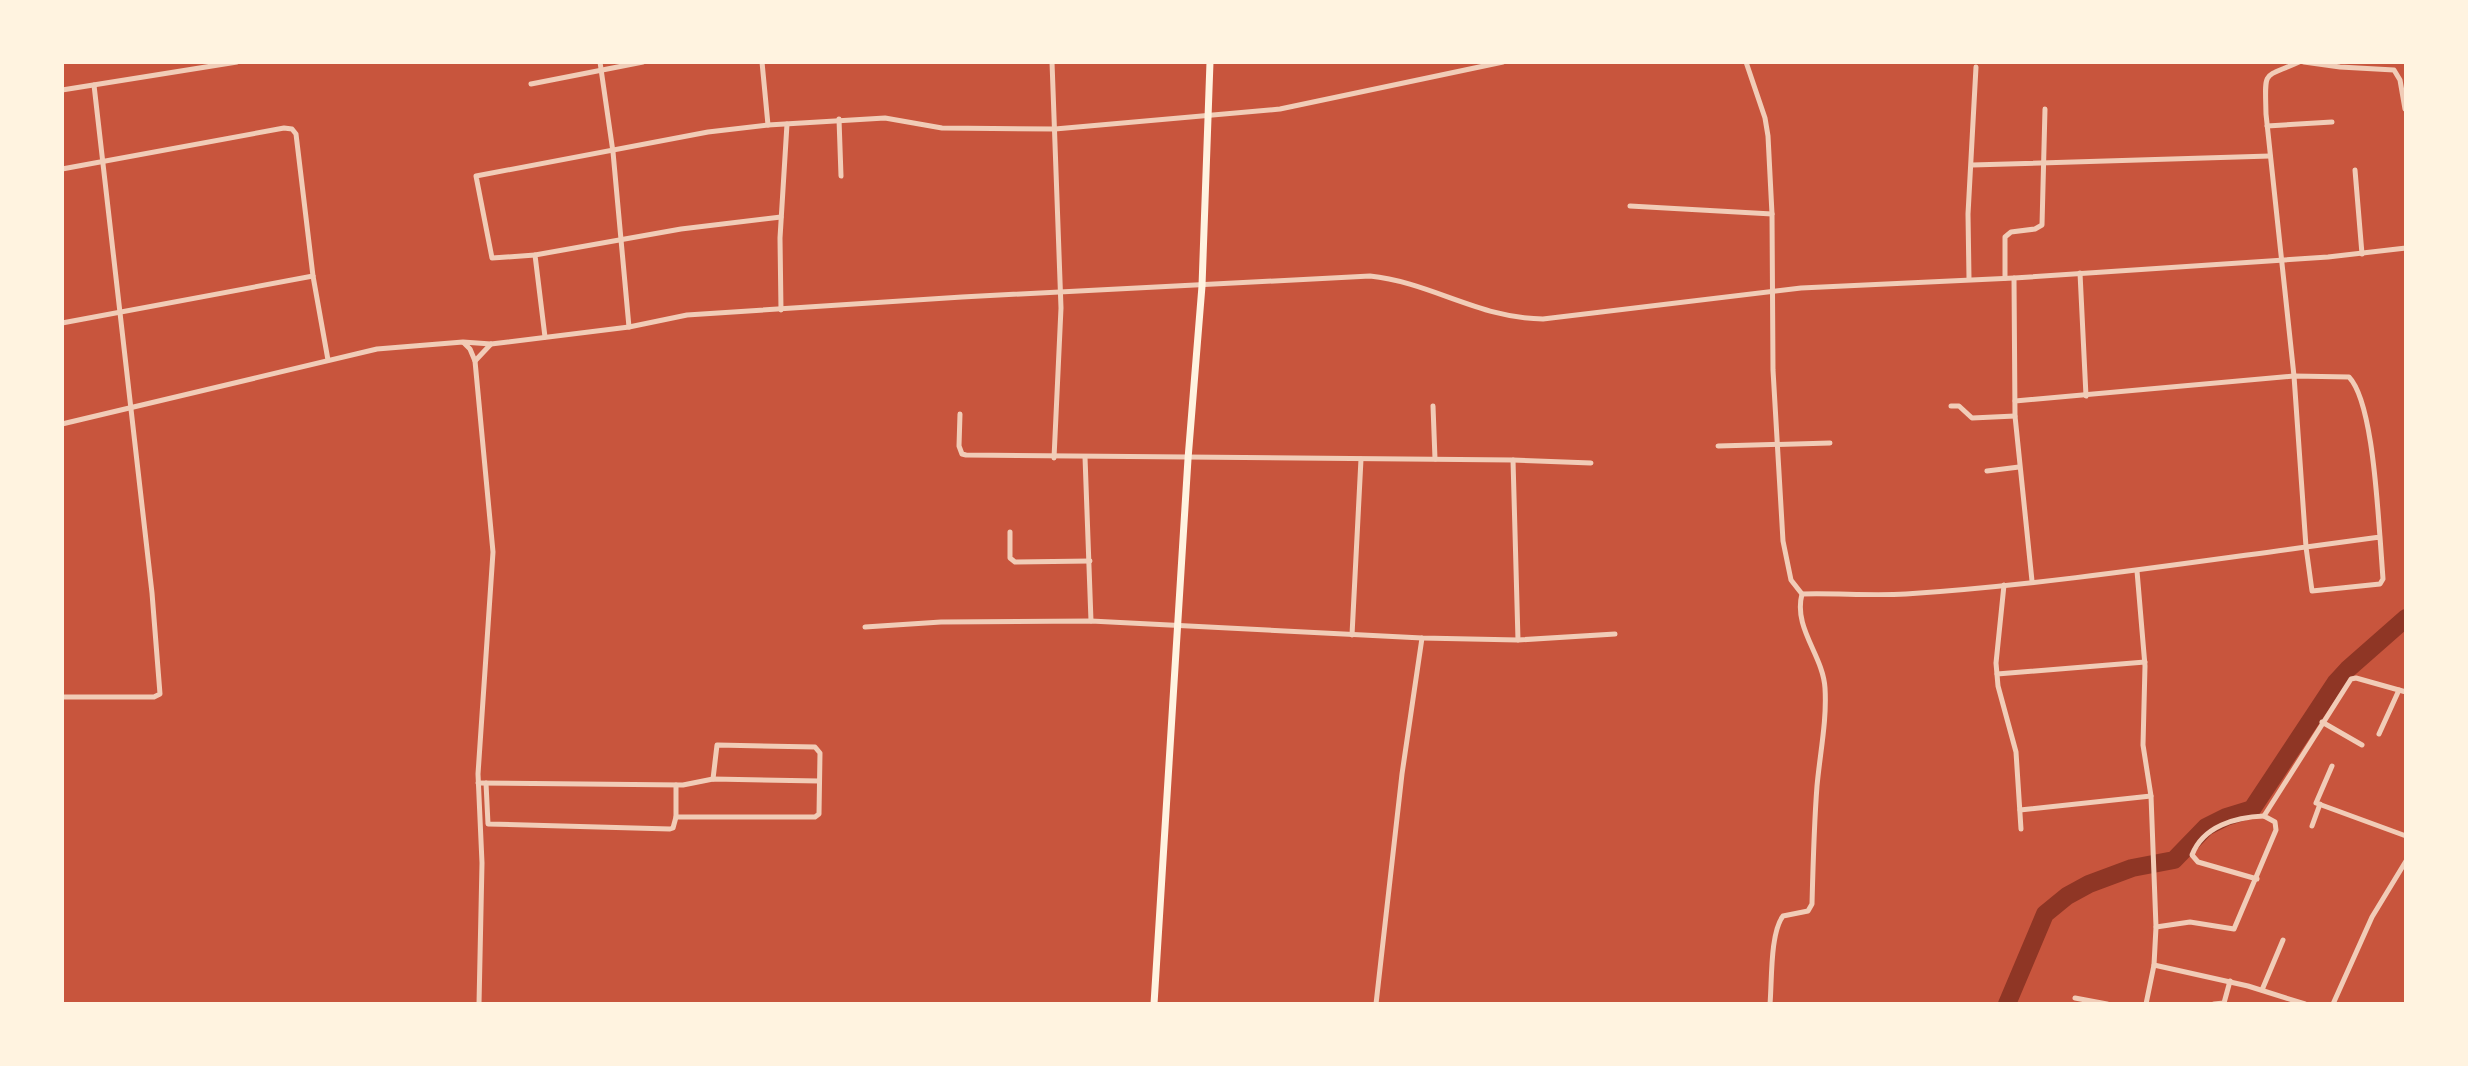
<svg xmlns="http://www.w3.org/2000/svg" width="2468" height="1066" font-family="Overpass,sans-serif">
<style>
.lines{fill:none;stroke-linecap:round;stroke-linejoin:round}
.river{stroke:#8f3625;stroke-width:18}
.minor{stroke:#f1ccb7;stroke-width:5}
.secondary{stroke:#fff3e0;stroke-width:7}
</style>
<rect width="100%" height="100%" fill="#c8553d"/>
<g class="lines">
<path class="river" d="M 2007,1004 L 2045,914 L 2067,896 L 2089,884 L 2132,868 L 2174,860 L 2206,827 L 2226,817 L 2252,809 L 2336,682 L 2348,669 L 2406,618"/>
<g class="minor">
<path d="M 600,62 L 613,152 L 629,327"/>
<path d="M 762,62 L 768,125"/>
<path d="M 1052,62 L 1061,308 L 1054,458"/>
<path d="M 1746,62 L 1765,118 L 1768,136 L 1772,214 L 1773,370 L 1783,541 L 1791,580 L 1802,594 C 1793,628 1823,655 1825,688 C 1827,721 1820,753 1817,786 C 1814,825 1813,865 1812,904 L 1808,911 L 1783,916 C 1770,933 1772,981 1770,1004"/>
<path d="M 2304,62 L 2340,67 L 2394,70 L 2400,80 L 2405,109"/>
<path d="M 531,84 L 643,62"/>
<path d="M 62,90 L 237,62"/>
<path d="M 839,119 L 841,176"/>
<path d="M 2267,126 L 2332,122"/>
<path d="M 1972,165 L 2270,156"/>
<path d="M 62,169 L 284,128 L 292,129 L 296,134 L 313,276 L 328,360"/>
<path d="M 2355,170 L 2362,254"/>
<path d="M 1630,206 L 1772,214"/>
<path d="M 535,255 L 492,258 L 476,176 L 708,132 L 768,125 L 885,118 L 942,128 L 1055,129 L 1280,109 L 1503,62"/>
<path d="M 2080,273 L 2086,396"/>
<path d="M 1969,278 L 1968,214 L 1976,67"/>
<path d="M 2005,278 L 2005,237 L 2011,232 L 2035,229 L 2042,225 L 2045,109"/>
<path d="M 2014,278 L 2015,416 L 2032,581"/>
<path d="M 781,310 L 780,238 L 787,124"/>
<path d="M 62,323 L 313,276"/>
<path d="M 545,337 L 535,255 L 681,229 L 781,217"/>
<path d="M 464,343 L 470,349 L 475,361 L 493,552 L 478,774 L 482,863 L 479,1004"/>
<path d="M 475,361 L 491,344"/>
<path d="M 2015,401 L 2294,376 L 2349,377 C 2372,401 2377,501 2380,537 L 2306,547 L 2312,591 L 2380,584 L 2383,579 L 2380,537"/>
<path d="M 1433,406 L 1435,459"/>
<path d="M 1951,406 L 1959,406 L 1972,418 L 2015,416"/>
<path d="M 960,414 L 959,446 L 962,454 L 966,455 L 1513,460 L 1591,463"/>
<path d="M 62,424 L 377,349 L 463,342 L 491,344 L 629,327 L 687,315 L 962,297 L 1370,276 C 1430,282 1481,319 1543,319 L 1801,288 L 2014,278 L 2328,257 L 2406,248"/>
<path d="M 1718,446 L 1830,443"/>
<path d="M 1085,457 L 1091,621"/>
<path d="M 1513,460 L 1518,640"/>
<path d="M 1987,471 L 2019,467"/>
<path d="M 1010,532 L 1010,558 L 1015,562 L 1090,561"/>
<path d="M 2137,571 L 2145,666 L 2143,745 L 2151,796 L 2156,927 L 2154,965 L 2146,1004"/>
<path d="M 2004,585 L 1996,663 L 1998,686 L 2016,752 L 2021,829"/>
<path d="M 1802,594 C 1837,593 1871,596 1906,594 C 2040,585 2173,565 2306,547 L 2294,376 L 2266,114 C 2265,68 2262,79 2299,62"/>
<path d="M 865,627 L 941,622 L 1091,621 L 1422,638 L 1518,640 L 1615,634"/>
<path d="M 1352,635 L 1361,459"/>
<path d="M 1997,674 L 2145,662"/>
<path d="M 62,697 L 154,697 L 160,694 L 152,593 L 94,85"/>
<path d="M 2322,722 L 2362,745"/>
<path d="M 2379,734 L 2399,690"/>
<path d="M 2332,766 L 2316,803 L 2406,836"/>
<path d="M 478,783 L 683,785 L 713,779 L 819,781"/>
<path d="M 486,783 L 488,824 L 670,829 L 673,828 L 676,817 L 676,785"/>
<path d="M 2020,810 L 2151,796"/>
<path d="M 676,817 L 815,817 L 819,814 L 820,753 L 815,747 L 717,745 L 713,779"/>
<path d="M 2312,826 L 2320,804"/>
<path d="M 2257,879 L 2198,862 L 2192,855 C 2203,826 2236,817 2264,816"/>
<path d="M 2156,927 L 2190,922 L 2234,929 L 2276,830 L 2275,822 L 2264,816 L 2351,679 L 2356,678 L 2406,692"/>
<path d="M 2154,965 L 2248,986 L 2305,1004"/>
<path d="M 2262,990 L 2283,940"/>
<path d="M 2075,998 L 2107,1004"/>
<path d="M 1376,1004 L 1402,774 L 1422,638"/>
<path d="M 2214,1004 L 2224,1003 L 2230,981"/>
<path d="M 2333,1004 L 2372,917 L 2406,861"/>
</g>
<path class="secondary" d="M 1154,1004 L 1188,459 L 1202,286 L 1210,62"/>
</g>
<rect width="2468" height="1066" fill="none" stroke="#fff3e0" stroke-width="128"/>
</svg>
